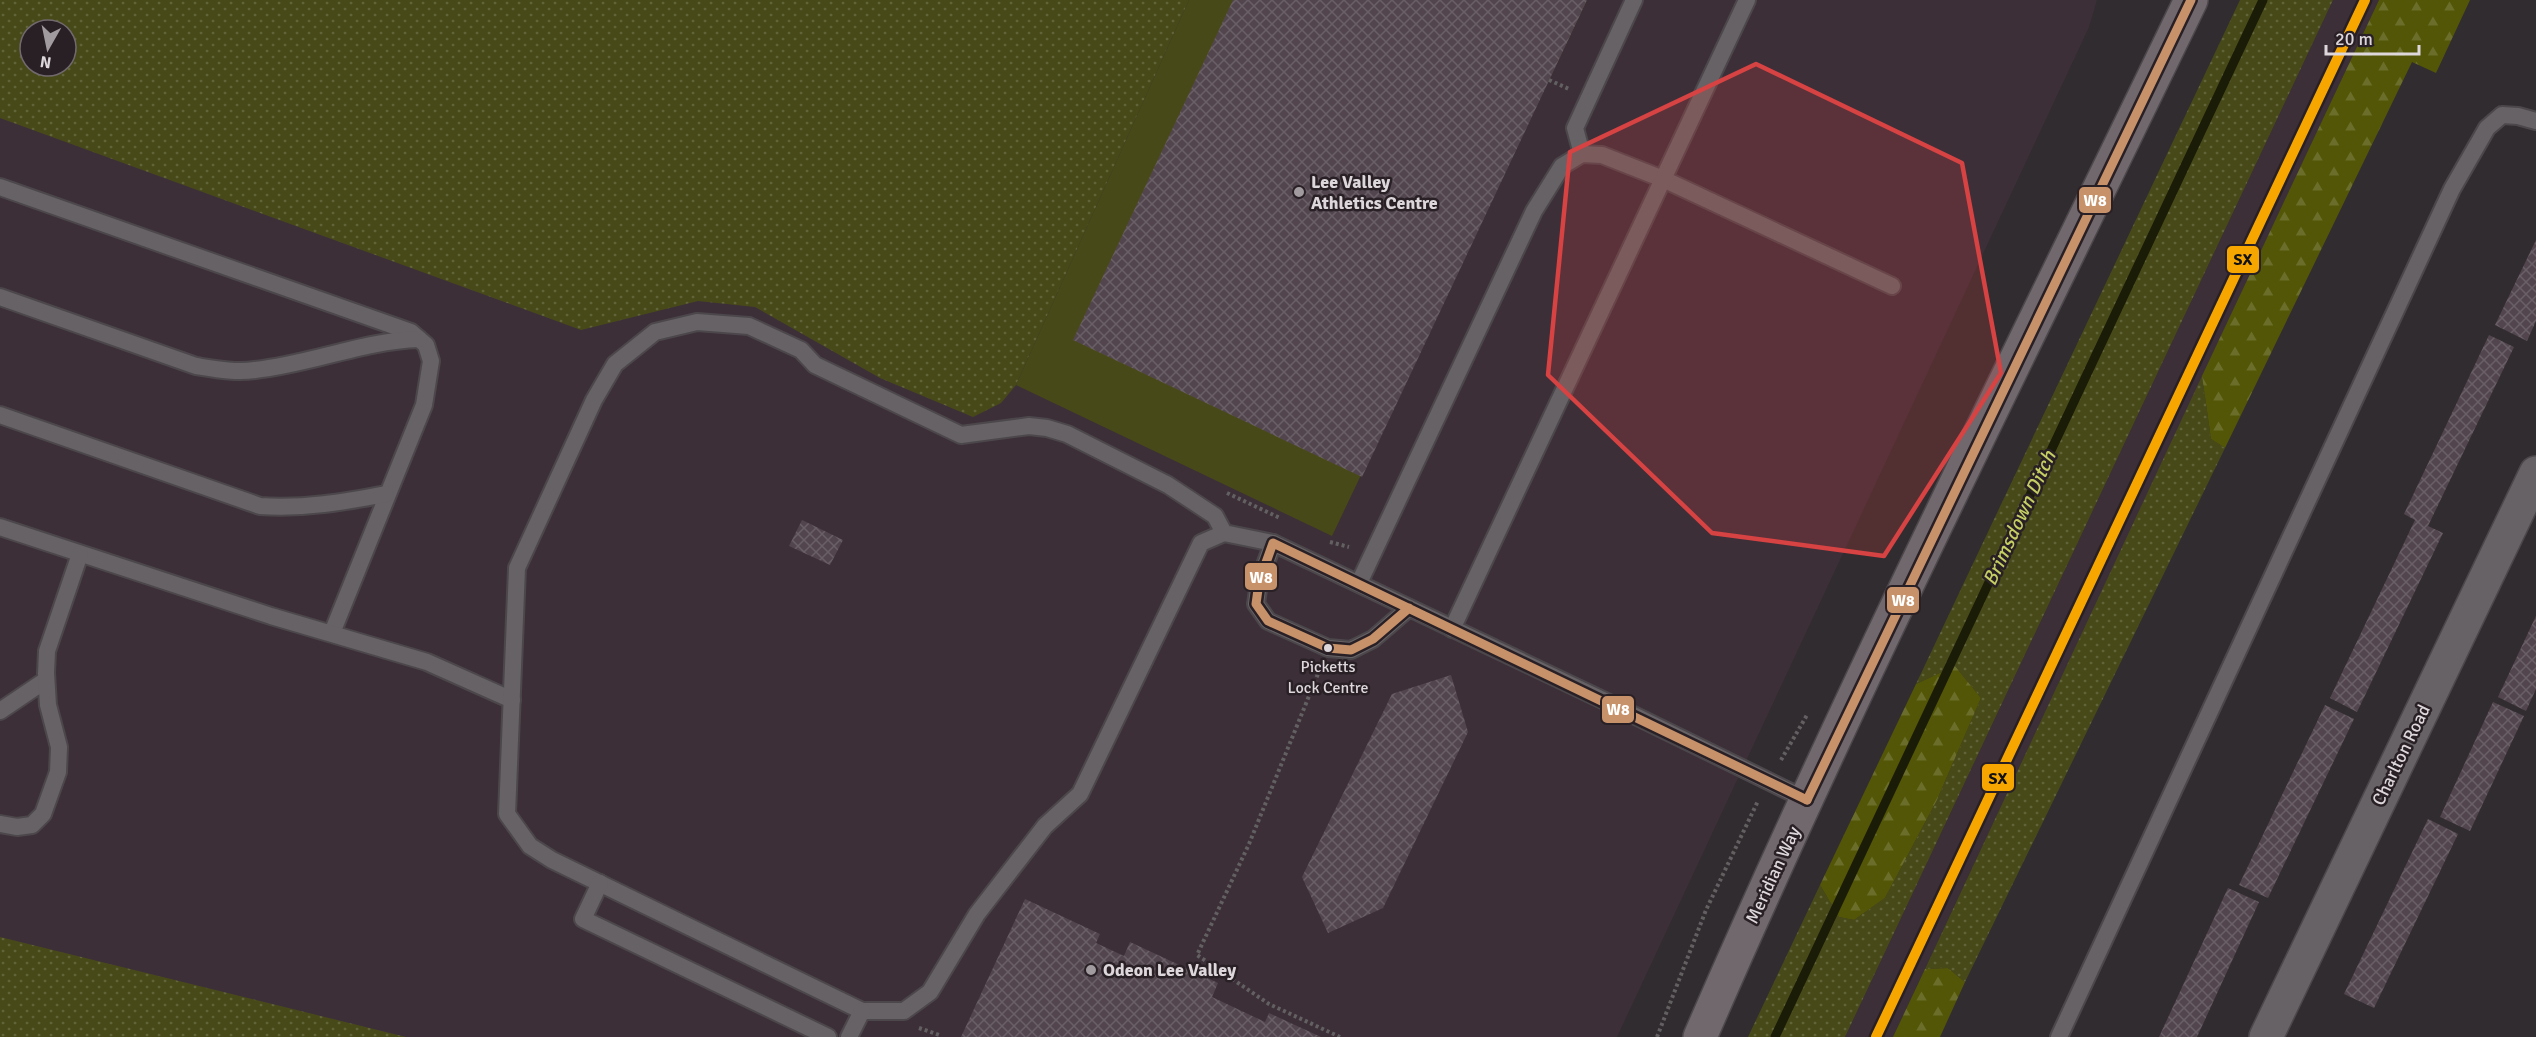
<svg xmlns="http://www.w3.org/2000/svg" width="2536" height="1037" font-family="Signika,sans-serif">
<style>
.built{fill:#3c2f38;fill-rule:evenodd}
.grass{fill:url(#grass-dots);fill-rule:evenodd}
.forest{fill:url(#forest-firs)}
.park{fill:#474a18}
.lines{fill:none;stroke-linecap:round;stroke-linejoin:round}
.stream{stroke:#1a1c07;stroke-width:9}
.building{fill:url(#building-cross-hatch)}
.lane-casing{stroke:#4c474b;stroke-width:20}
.street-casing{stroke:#4c474b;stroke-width:36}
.primary-casing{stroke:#4c474b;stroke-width:36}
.path{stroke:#636062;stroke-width:4;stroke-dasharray:3 3;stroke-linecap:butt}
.lane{stroke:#666265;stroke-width:16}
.street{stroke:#666265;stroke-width:33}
.primary{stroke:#70686d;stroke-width:33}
.bus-1-casing{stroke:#292026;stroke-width:14}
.bus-1{stroke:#c7916a;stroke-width:9}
.rail-1-casing{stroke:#292026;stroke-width:15}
.rail-1{stroke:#f7a600;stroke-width:10}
.marked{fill:#d74243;fill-opacity:0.2;stroke:#d74243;stroke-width:4.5;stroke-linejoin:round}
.poi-dot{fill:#a19b9f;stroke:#292026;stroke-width:2}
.bus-dot{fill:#ddd7db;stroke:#292026;stroke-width:2}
.labels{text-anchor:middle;stroke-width:5;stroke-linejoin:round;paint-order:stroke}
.bus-label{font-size:16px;fill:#ddd7db;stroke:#292026}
.poi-label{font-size:18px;font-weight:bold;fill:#ddd7db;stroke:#292026;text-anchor:start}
.street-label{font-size:18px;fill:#ddd7db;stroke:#292026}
.water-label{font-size:20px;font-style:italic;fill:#c4ce63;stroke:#292026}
.line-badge{stroke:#292026;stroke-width:2}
.badge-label{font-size:16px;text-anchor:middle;font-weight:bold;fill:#fff}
.pale-badge-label{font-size:16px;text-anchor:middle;font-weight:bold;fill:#111}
</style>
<defs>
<pattern id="grass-dots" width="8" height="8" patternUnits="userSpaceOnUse" patternTransform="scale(1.5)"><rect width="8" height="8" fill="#474a18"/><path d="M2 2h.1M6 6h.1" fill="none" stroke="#616339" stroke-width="1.8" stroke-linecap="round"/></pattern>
<pattern id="forest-firs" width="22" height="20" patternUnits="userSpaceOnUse" patternTransform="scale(1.5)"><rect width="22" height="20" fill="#525606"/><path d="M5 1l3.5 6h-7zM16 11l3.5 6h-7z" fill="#6a6e2a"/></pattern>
<pattern id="building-cross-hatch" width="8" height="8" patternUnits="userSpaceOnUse" patternTransform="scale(1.5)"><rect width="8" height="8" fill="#52454e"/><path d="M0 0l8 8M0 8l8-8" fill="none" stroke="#6a5f67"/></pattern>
</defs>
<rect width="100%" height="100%" fill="#312c2f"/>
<g class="built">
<path d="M 0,0 L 2097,0 L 2089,27 L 1617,1037 L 0,1037 ZM 30,30 L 66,30 L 66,66 L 30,66 Z"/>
<path d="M 2333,0 L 2379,0 L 1893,1037 L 1845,1037 Z"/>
</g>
<g class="grass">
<path d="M 0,0 L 1189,0 L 1016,385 L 1001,403 L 973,417 L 880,378 L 755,307 L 698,301 L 581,330 L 0,118 ZM 30,30 L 66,30 L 66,66 L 30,66 Z"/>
<path d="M 2240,0 L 2333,0 L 1845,1037 L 1748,1037 L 1820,885 L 1839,917 L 1854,920 L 1885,898 L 1937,800 L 1981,698 L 1955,666 L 1916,684 Z"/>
<path d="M 2202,376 L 2211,439 L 2225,448 L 1965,982 L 1948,968 L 1925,969 Z"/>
<path d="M 0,937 L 406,1037 L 0,1037 Z"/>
</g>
<g class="forest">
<path d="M 2379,0 L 2470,0 L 2436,73 L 2412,62 L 2225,448 L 2211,439 L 2202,376 Z"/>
<path d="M 1955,666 L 1981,698 L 1937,800 L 1885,898 L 1854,920 L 1839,917 L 1820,885 L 1916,684 Z"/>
<path d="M 1948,968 L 1965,982 L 1940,1037 L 1893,1037 L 1925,969 Z"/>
</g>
<path class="park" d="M 1189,0 L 1587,0 L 1332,536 L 1016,385 Z"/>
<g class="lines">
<path class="stream" d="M 1775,1037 L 2263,0"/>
</g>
<g class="building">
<path d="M 1233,0 L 1587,0 L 1362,477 L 1073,340 Z"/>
<path d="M 2536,240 L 2536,321 L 2527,341 L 2495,325 Z"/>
<path d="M 2489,335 L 2514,347 L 2428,526 L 2443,533 L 2357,712 L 2330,698 L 2415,520 L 2404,514 Z"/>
<path d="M 802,520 L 843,540 L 830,565 L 789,546 Z"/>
<path d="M 2536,616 L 2536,689 L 2526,711 L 2498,697 Z"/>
<path d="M 1451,675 L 1468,732 L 1383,908 L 1328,933 L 1302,877 L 1392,694 Z"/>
<path d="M 2493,702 L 2524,716 L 2470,831 L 2440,817 Z"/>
<path d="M 2325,705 L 2354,719 L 2268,898 L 2239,885 Z"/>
<path d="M 2428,819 L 2458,834 L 2374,1008 L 2344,994 Z"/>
<path d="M 2228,888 L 2259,902 L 2197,1037 L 2159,1037 Z"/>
<path d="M 1025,899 L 1100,934 L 1096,943 L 1124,956 L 1130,942 L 1218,983 L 1212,997 L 1265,1022 L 1269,1013 L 1321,1037 L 961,1037 Z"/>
</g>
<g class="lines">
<g class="lane-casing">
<g id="lane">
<path d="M 1582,154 L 1575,128 L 1634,0"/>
<path d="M 0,187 L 411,332 L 426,345 L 431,361 L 424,405 L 332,633"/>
<path d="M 0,297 L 196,366 C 215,369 236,373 255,370 C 311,364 363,341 419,339"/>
<path d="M 0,415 L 260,506 C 304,509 344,502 386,494"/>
<path d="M 0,527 L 271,616 L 427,662 L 512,700"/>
<path d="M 1224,533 L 1215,516 L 1168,485 L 1067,434 L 1047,428 L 1029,426 L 961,435 L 815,365 L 801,350 L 749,326 L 697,322 L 655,332 L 615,364 L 594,400 L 517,568 L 507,814 L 530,846 L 552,860 L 862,1011 L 904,1011 L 930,992 L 977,914 L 1045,826 L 1080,794 L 1201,543 L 1224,533 L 1273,543 L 1607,702 L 1807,800"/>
<path d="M 1273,543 L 1259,582 L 1256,604 L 1268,621 L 1328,648 L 1351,650 L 1373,639 L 1409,608"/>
<path d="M 1359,583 L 1534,211 L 1562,166 L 1582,154 L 1602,155 L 1663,179 L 1892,286"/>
<path d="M 1452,629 L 1747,0"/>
<path d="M 0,711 L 46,680"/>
<path d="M 0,824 L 17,827 L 32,825 L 43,814 L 58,772 L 59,747 L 48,705 L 46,673 L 47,651 L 80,554"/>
<path d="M 600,883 L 583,919 L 828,1037"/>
<path d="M 849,1037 L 862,1011"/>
<path d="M 2059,1037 L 2452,189 L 2487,128 L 2502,115 L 2518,116 L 2536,121"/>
</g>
</g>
<g class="street-casing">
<path id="street" d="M 2266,1037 L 2536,473"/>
</g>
<g class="primary-casing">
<path id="primary" d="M 1700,1037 C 1852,686 2025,344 2191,0"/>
</g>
<g class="path">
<path d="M 1549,80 L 1569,89"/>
<path d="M 1227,493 L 1280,518"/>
<path d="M 1330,542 L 1349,547"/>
<path d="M 1320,669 L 1249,844 L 1197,955 L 1269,1004 L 1340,1037"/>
<path d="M 1781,760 L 1807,715"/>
<path d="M 919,1028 L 939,1035 L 938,1037"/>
<path d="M 1657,1037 L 1706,910 L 1758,801"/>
</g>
<use href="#lane" class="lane"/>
<use href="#street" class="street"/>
<use href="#primary" class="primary"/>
<g class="bus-1-casing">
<g id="bus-1">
<path d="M 1409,608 L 1373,639 L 1351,650 L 1328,648 L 1268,621 L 1256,604 L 1259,582 L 1273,543 L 1807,800"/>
<path d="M 1807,800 L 2191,0"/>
</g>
</g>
<use href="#bus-1" class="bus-1"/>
<g class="rail-1-casing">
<path id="rail-1" d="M 1876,1037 L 2365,0"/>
</g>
<use href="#rail-1" class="rail-1"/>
</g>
<path class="marked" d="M 1756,64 L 1962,163 L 2001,373 L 1884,556 L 1712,533 L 1548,375 L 1570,152 Z"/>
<g class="poi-dot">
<circle cx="1299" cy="192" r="6"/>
<circle cx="1091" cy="970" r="6"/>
</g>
<circle class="bus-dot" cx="1328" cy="648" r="5"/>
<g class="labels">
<g class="bus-label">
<text x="1328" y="672">Picketts<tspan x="1328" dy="21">Lock Centre</tspan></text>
</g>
<g class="poi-label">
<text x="1311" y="188">Lee Valley<tspan x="1311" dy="21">Athletics Centre</tspan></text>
<text x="1103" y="976">Odeon Lee Valley</text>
</g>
<g class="street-label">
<text transform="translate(2401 755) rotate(-64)" y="6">Charlton Road</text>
<text transform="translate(1773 875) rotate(-65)" y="6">Meridian Way</text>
</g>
<g class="water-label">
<text transform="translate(2019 518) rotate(-65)" y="7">Brimsdown Ditch</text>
</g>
</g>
<g class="line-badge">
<rect x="2078" y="186" width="34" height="28" rx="6" fill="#c7916a"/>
<rect x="2226" y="245" width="34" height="29" rx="6" fill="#f7a600"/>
<rect x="1244" y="562" width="34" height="29" rx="6" fill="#c7916a"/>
<rect x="1886" y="586" width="34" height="28" rx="6" fill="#c7916a"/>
<rect x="1601" y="695" width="34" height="29" rx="6" fill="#c7916a"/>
<rect x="1981" y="763" width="34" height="29" rx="6" fill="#f7a600"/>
</g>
<g class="badge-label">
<text x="2095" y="206">W8</text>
<text x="1261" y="583">W8</text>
<text x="1903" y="606">W8</text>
<text x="1618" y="715">W8</text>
</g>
<g class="pale-badge-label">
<text x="2243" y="265">SX</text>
<text x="1998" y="784">SX</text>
</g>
<g transform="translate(48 48) rotate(189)"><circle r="28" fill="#292026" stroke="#71696e" stroke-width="1.5"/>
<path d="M0-4.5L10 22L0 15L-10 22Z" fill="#a19b9f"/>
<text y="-9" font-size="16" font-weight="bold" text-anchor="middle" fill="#ddd7db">N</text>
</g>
<path d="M2326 45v9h93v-9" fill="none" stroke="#ddd7db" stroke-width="3"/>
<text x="2335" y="45" font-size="18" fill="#ddd7db" stroke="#292026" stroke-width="4.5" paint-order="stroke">20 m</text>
</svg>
